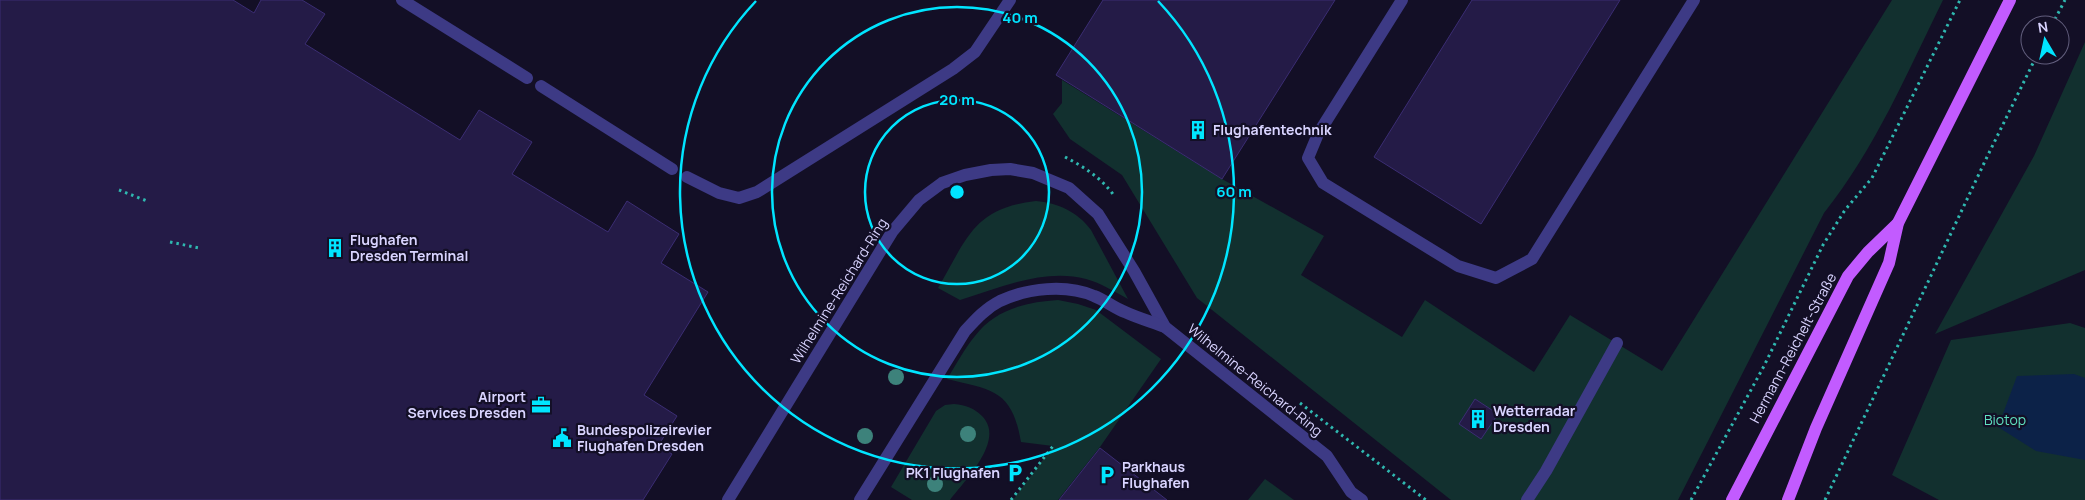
<svg xmlns="http://www.w3.org/2000/svg" width="2085" height="500" font-family="Manrope,sans-serif">
<style>
.green{fill:#12302f}
.water{fill:#0c2248}
.building{fill:#241b47;stroke:#3b2d73}
.lines{fill:none;stroke-linecap:round;stroke-linejoin:round}
.path{stroke:#2fb8b0;stroke-width:3;stroke-dasharray:2.5 4;stroke-linecap:butt}
.minor{stroke:#3d3a85;stroke-width:12}
.major{stroke:#c25bff;stroke-width:12}
.tree{fill:#3d827b}
.ring{fill:none;stroke:#00e5ff;stroke-width:2.5}
.labels{text-anchor:middle;stroke-width:4.5;stroke-linejoin:round;paint-order:stroke}
.poi-label{font-size:14px;font-weight:bold;fill:#d9d4ff;stroke:#130f26;text-anchor:start}
.street-label{font-size:14px;fill:#d9d4ff;stroke:#130f26}
.park-label{font-size:14px;fill:#5fe0c0;stroke:#130f26}
.centre{fill:#00e5ff;stroke:#130f26;stroke-width:2.5}
.ring-label{font-size:15px;text-anchor:middle;font-weight:bold;fill:#00e5ff;stroke:#130f26;stroke-width:4.5;stroke-linejoin:round;paint-order:stroke}
</style>
<rect width="100%" height="100%" fill="#130f26"/>
<g class="green">
<path d="M 1892,0 L 1943,0 C 1907,73 1875,149 1824,213 L 1678,500 L 1451,500 L 1197,298 L 1122,175 L 1070,139 L 1053,114 L 1062,103 L 1062,80 L 1222,179 L 1324,236 L 1301,275 L 1402,337 L 1425,300 L 1534,372 L 1570,315 L 1662,371 Z"/>
<path d="M 2085,42 L 2085,270 L 1935,334 L 2034,156 Z"/>
<path d="M 1036,201 C 1058,203 1078,212 1091,230 L 1128,299 C 1115,292 1101,283 1086,279 C 1044,268 999,288 960,300 L 938,288 C 967,239 973,208 1036,201 Z"/>
<path d="M 1058,300 L 1078,304 L 1096,310 L 1161,359 L 1100,447 L 1058,500 L 1013,500 L 1053,446 L 1021,442 C 1012,390 993,390 947,379 C 956,365 964,349 975,336 C 995,309 1027,302 1058,300 Z"/>
<path d="M 2070,323 L 2085,328 L 2085,500 L 1939,500 L 1892,475 L 1951,340 Z"/>
<path d="M 954,404 C 966,405 974,408 982,416 C 1006,440 965,480 950,500 L 912,500 L 891,487 L 936,411 L 945,405 Z"/>
<path d="M 1265,479 L 1294,500 L 1248,500 Z"/>
</g>
<path class="water" d="M 2074,374 L 2085,378 L 2085,460 L 2036,451 L 1998,427 L 2017,376 Z"/>
<g class="building">
<path d="M 0,0 L 233,0 L 254,13 L 261,0 L 302,0 L 325,14 L 305,44 L 460,140 L 479,110 L 532,142 L 512,174 L 608,232 L 627,201 L 679,234 L 661,263 L 708,292 L 644,395 L 677,416 L 658,446 L 672,454 L 643,500 L 0,500 Z"/>
<path d="M 1103,0 L 1335,0 L 1222,179 L 1056,75 Z"/>
<path d="M 1472,0 L 1620,0 L 1481,224 L 1374,157 Z"/>
<path d="M 1475,399 L 1498,414 L 1481,439 L 1459,424 Z"/>
<path d="M 1100,448 L 1167,500 L 1059,500 Z"/>
</g>
<g class="lines">
<g class="path">
<path d="M 2052,25 L 2065,0"/>
<path d="M 1065,157 C 1084,167 1102,178 1115,197"/>
<path d="M 119,190 L 147,201"/>
<path d="M 170,242 L 199,248"/>
<path d="M 1300,403 L 1426,500"/>
<path d="M 1011,500 L 1053,446"/>
<path d="M 1691,500 L 1764,366 L 1823,245 L 1845,210 L 1872,178 L 1960,0"/>
<path d="M 1825,500 L 1987,157 L 2037,55"/>
</g>
<g class="minor">
<path d="M 402,0 L 527,78"/>
<path d="M 1402,0 L 1318,134 L 1308,158 L 1323,183 L 1458,266 L 1496,278 L 1532,259 L 1694,0"/>
<path d="M 541,86 L 672,169"/>
<path d="M 687,177 L 719,193 L 739,198 L 757,192 L 953,69 L 975,52 L 1010,0"/>
<path d="M 728,500 L 892,232 L 919,200 L 942,183 L 965,175 L 991,170 L 1010,169 L 1033,173 L 1069,188 L 1098,214 L 1134,271 L 1165,327 L 1327,456 L 1351,492 L 1362,500"/>
<path d="M 860,500 L 965,331 C 976,319 986,308 1000,301 C 1028,288 1066,284 1094,296 C 1105,300 1114,308 1125,312 C 1138,318 1152,322 1165,327"/>
<path d="M 1527,500 L 1546,471 L 1617,343"/>
</g>
<g class="major">
<path d="M 1732,500 L 1848,276 L 1868,252 L 1898,223"/>
<path d="M 1788,500 L 1816,428 L 1889,263 L 1898,223 L 2010,0"/>
</g>
</g>
<g class="tree">
<circle cx="896" cy="377" r="8"/>
<circle cx="968" cy="434" r="8"/>
<circle cx="865" cy="436" r="8"/>
<circle cx="935" cy="484" r="8"/>
</g>
<g class="ring">
<circle cx="957" cy="192" r="92"/>
<circle cx="957" cy="192" r="185"/>
<path d="M1158 1A277 277 0 1 1 756 1"/>
</g>
<defs>
<g id="building-bare" transform="scale(1.5)"><path d="M-4-6H4V6H1V3H-1V6H-4ZM-2.5-4.3h1.7v1.8h-1.7ZM.8-4.3h1.7v1.8H.8ZM-2.5-1h1.7V.8h-1.7ZM.8-1h1.7V.8H.8Z" fill="#00e5ff" stroke="#130f26" stroke-width="2.5" paint-order="stroke"/></g>
<g id="office-bare" transform="scale(1.5)"><path d="M-6-3h4V-5.5h4V-3h4V5H-6ZM-1-4.5V-3h2v-1.5ZM-6 0V1H6V0Z" fill="#00e5ff" stroke="#130f26" stroke-width="2.5" paint-order="stroke"/></g>
<g id="civic-bare" transform="scale(1.5)"><path d="M-.6-6.5H3V-4.5H.6V-3L4-1V1h2V6H-6V1h2V-1L-.6-3ZM-1.2 2.5V6h2.4V2.5Z" fill="#00e5ff" stroke="#130f26" stroke-width="2.5" paint-order="stroke"/></g>
<g id="parking-bare" transform="scale(1.5)"><path d="M-3.5-5.5H1a3.5 3.5 0 0 1 0 7H-1V5.5H-3.5ZM-1-3.4V-.6H.8a1.4 1.4 0 0 0 0-2.8Z" fill="#00e5ff" stroke="#130f26" stroke-width="2.5" paint-order="stroke"/></g>
</defs>
<g fill-rule="evenodd">
<use href="#building-bare" x="1198" y="130"/>
<use href="#building-bare" x="335" y="248"/>
<use href="#office-bare" x="541" y="405"/>
<use href="#building-bare" x="1478" y="419"/>
<use href="#civic-bare" x="562" y="438"/>
<use href="#parking-bare" x="1015" y="473"/>
<use href="#parking-bare" x="1107" y="475"/>
</g>
<g class="labels">
<g class="poi-label">
<text x="1213" y="135">Flughafentechnik</text>
<text x="350" y="245">Flughafen<tspan x="350" dy="16">Dresden Terminal</tspan></text>
<text x="526" y="402" text-anchor="end">Airport<tspan x="526" dy="16">Services Dresden</tspan></text>
<text x="1493" y="416">Wetterradar<tspan x="1493" dy="16">Dresden</tspan></text>
<text x="577" y="435">Bundespolizeirevier<tspan x="577" dy="16">Flughafen Dresden</tspan></text>
<text x="1122" y="472">Parkhaus<tspan x="1122" dy="16">Flughafen</tspan></text>
<text x="1000" y="478" text-anchor="end">PK1 Flughafen</text>
</g>
<g class="street-label">
<text transform="translate(839 291) rotate(-58)" y="5">Wilhelmine-Reichard-Ring</text>
<text transform="translate(1793 348) rotate(-62)" y="5">Hermann-Reichelt-Straße</text>
<text transform="translate(1255 380) rotate(39)" y="5">Wilhelmine-Reichard-Ring</text>
</g>
<g class="park-label">
<text x="2005" y="425">Biotop</text>
</g>
</g>
<circle cx="957" cy="192" r="8" class="centre"/>
<g class="ring-label">
<text x="1020" y="23">40 m</text>
<text x="957" y="105">20 m</text>
<text x="1234" y="197">60 m</text>
</g>
<g transform="translate(2045 40) rotate(351)"><circle r="24" fill="#130f26" stroke="#625e7d"/>
<path d="M0-4L9 19L0 12L-9 19Z" fill="#00e5ff"/>
<text y="-8" font-size="14" font-weight="bold" text-anchor="middle" fill="#d9d4ff">N</text>
</g>
</svg>
